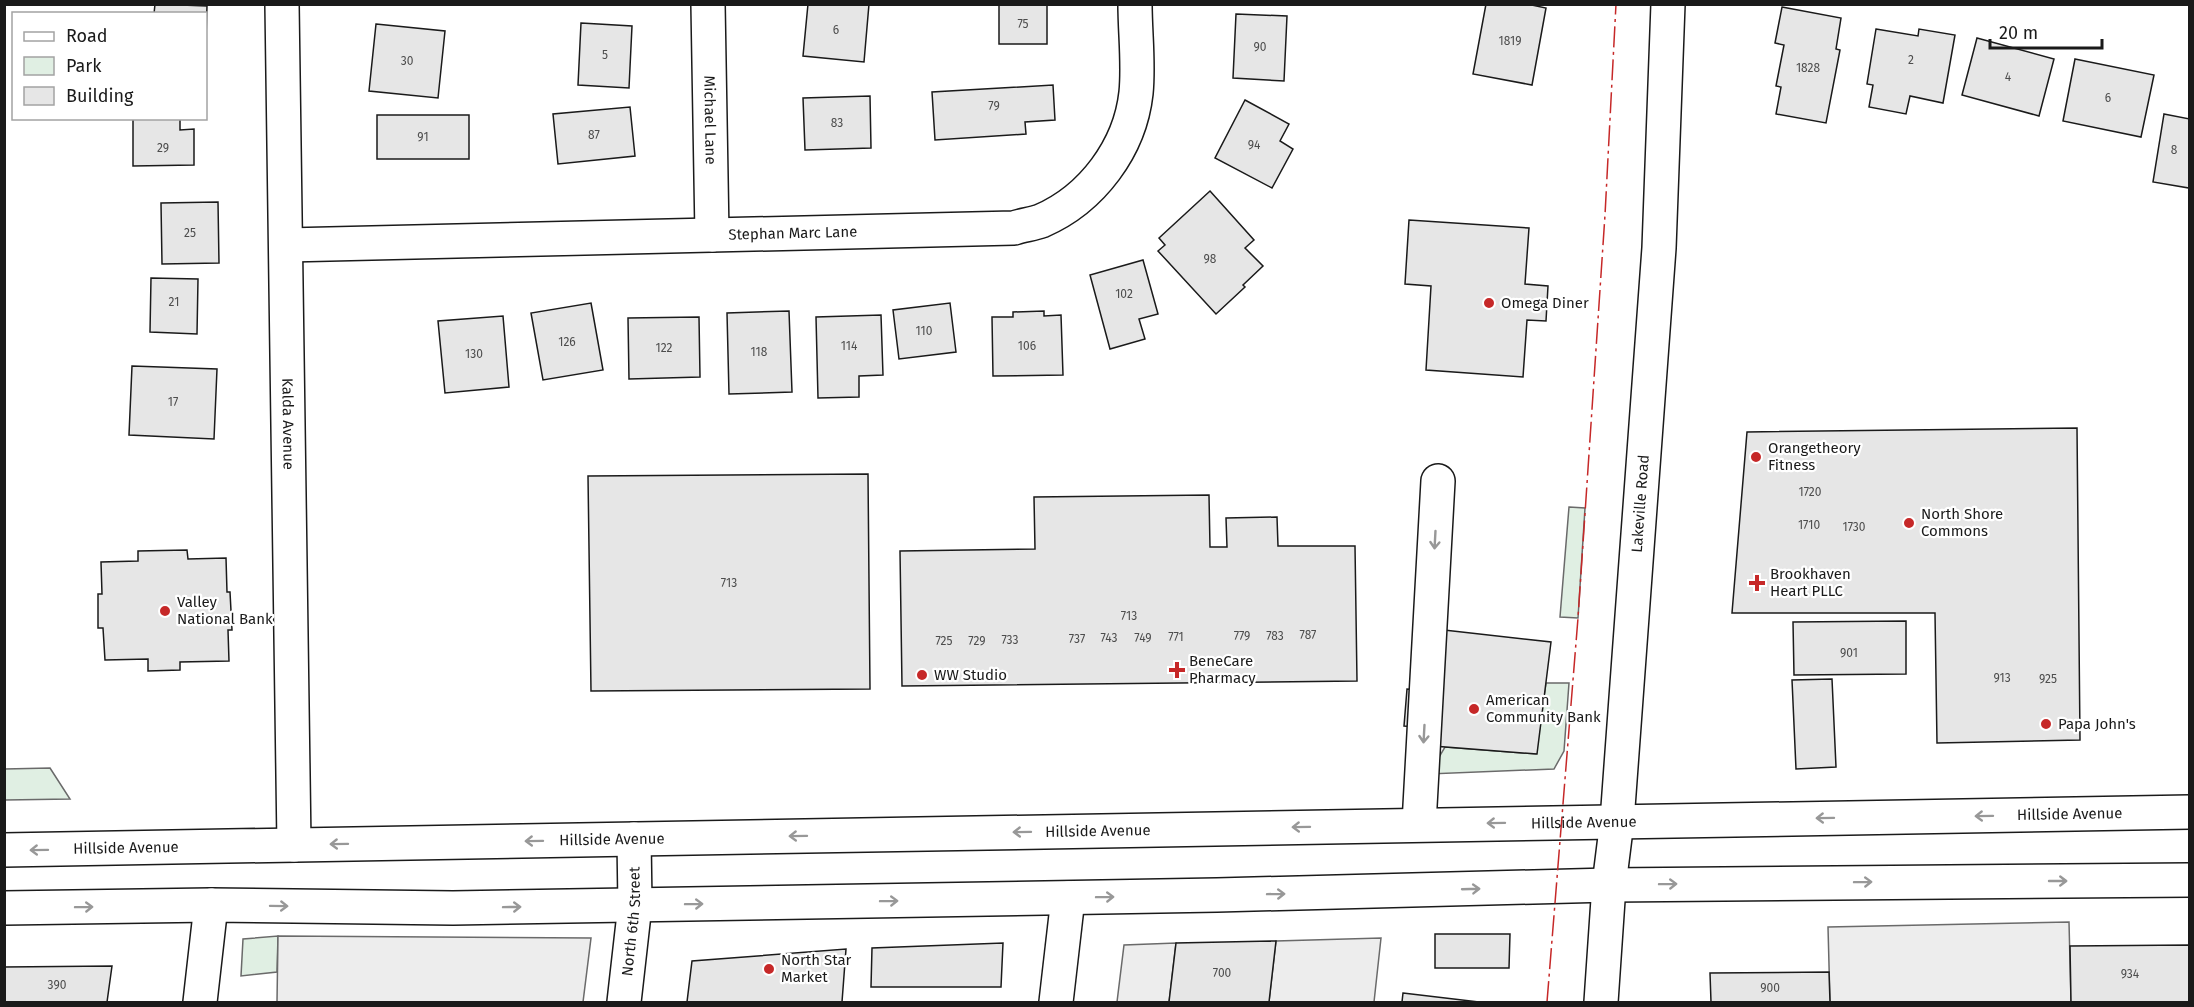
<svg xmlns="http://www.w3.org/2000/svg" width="2194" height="1007" font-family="'Fira Sans',sans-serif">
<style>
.green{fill:#e0efe3;stroke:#6a6a6a;stroke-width:1.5}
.parking{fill:#ededed;stroke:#6a6a6a;stroke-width:1.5}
.building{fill:#e6e6e6;stroke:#1a1a1a;stroke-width:1.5}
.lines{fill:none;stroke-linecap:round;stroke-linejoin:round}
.minor-casing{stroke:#1a1a1a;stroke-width:36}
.major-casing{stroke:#1a1a1a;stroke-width:36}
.minor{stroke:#fff;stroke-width:33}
.major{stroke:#fff;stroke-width:33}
.power{stroke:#c62828;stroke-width:1.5;stroke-dasharray:21 4.5 3 4.5;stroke-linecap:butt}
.oneway{stroke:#989898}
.poi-dot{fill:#c62828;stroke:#fff;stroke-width:2}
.labels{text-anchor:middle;stroke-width:4.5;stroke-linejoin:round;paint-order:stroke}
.number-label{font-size:12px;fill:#4d4d4d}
.street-label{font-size:15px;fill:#1a1a1a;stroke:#fff}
.poi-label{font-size:15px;fill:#1a1a1a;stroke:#fff;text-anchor:start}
</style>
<rect width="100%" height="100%" fill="#fff"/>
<g class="green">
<path d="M 1569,507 L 1585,508 L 1578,618 L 1560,617 Z"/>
<path d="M 1546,683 L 1569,683 L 1564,751 L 1554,769 L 1429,774 L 1445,747 L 1536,754 Z"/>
<path d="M 50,768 L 70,799 L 5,800 L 5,769 Z"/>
<path d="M 278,936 L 277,972 L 241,976 L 243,939 Z"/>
</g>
<g class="parking">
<path d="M 2069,922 L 2071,1002 L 1830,1002 L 1828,927 Z"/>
<path d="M 278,936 L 591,938 L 583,1002 L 277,1002 Z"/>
<path d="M 1381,938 L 1374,1002 L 1269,1002 L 1276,941 Z"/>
<path d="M 1176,943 L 1169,1002 L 1117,1002 L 1124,945 Z"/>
</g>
<g class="building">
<path d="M 155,4 L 207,6 L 206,39 L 206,14 L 154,14 Z"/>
<path d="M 808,4 L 869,4 L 864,62 L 803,56 Z"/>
<rect x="999" y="4" width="48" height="40"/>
<path d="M 1486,4 L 1527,4 L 1546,8 L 1532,85 L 1473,74 Z"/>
<path d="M 1782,7 L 1841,18 L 1836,49 L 1840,50 L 1826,123 L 1776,114 L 1781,87 L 1776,86 L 1784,45 L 1775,43 Z"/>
<path d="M 1236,14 L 1287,16 L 1284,81 L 1233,78 Z"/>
<path d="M 581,23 L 632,26 L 629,88 L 578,85 Z"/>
<path d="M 376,24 L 445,31 L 438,98 L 369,91 Z"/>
<path d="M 1876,29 L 1918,36 L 1919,29 L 1955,35 L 1943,103 L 1910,96 L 1906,114 L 1869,107 L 1873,85 L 1867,84 Z"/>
<path d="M 1977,38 L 2054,59 L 2039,116 L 1962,95 Z"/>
<path d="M 2075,59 L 2154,75 L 2141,137 L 2063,121 Z"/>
<path d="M 1053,85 L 1055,120 L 1025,122 L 1026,134 L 935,140 L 932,92 Z"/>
<path d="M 870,96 L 871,148 L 805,150 L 803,98 Z"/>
<path d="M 1245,100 L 1289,124 L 1280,141 L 1293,149 L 1272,188 L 1215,158 Z"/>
<path d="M 630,107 L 635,156 L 558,164 L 553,114 Z"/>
<path d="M 2164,114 L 2190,119 L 2189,188 L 2153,182 Z"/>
<rect x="377" y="115" width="92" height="44"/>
<path d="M 133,118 L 180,118 L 180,130 L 194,129 L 194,165 L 133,166 Z"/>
<path d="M 1210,191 L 1254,240 L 1245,248 L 1263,266 L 1243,285 L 1245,287 L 1216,314 L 1158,251 L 1165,245 L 1159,238 Z"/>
<path d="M 218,202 L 219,263 L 162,264 L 161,203 Z"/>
<path d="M 1409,220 L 1529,228 L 1525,284 L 1548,286 L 1546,321 L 1527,320 L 1523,377 L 1426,370 L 1431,286 L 1405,284 Z"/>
<path d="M 1143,260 L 1158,314 L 1139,319 L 1145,339 L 1110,349 L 1090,275 Z"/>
<path d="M 151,278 L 198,279 L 197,334 L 150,332 Z"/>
<path d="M 591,303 L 603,370 L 543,380 L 531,313 Z"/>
<path d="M 950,303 L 956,352 L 899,359 L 893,310 Z"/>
<path d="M 789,311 L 792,392 L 729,394 L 727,313 Z"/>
<path d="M 1044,311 L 1044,316 L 1061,315 L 1063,375 L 993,376 L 992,317 L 1013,317 L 1013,312 Z"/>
<path d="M 881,315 L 883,375 L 859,376 L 859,397 L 818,398 L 816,317 Z"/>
<path d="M 503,316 L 509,387 L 445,393 L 438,321 Z"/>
<path d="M 699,317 L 700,377 L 629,379 L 628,318 Z"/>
<path d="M 132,366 L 217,369 L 214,439 L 129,435 Z"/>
<path d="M 2077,428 L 2080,740 L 1937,743 L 1935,613 L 1732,613 L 1747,432 Z"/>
<path d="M 868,474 L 870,689 L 591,691 L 588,476 Z"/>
<path d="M 1209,495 L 1210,547 L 1227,547 L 1226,518 L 1277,517 L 1278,546 L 1355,546 L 1357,681 L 902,686 L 900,551 L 1035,549 L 1034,497 Z"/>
<path d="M 187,550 L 188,559 L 226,558 L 227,592 L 230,592 L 232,630 L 228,630 L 229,661 L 180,662 L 180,670 L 148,671 L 148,659 L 105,660 L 103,628 L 98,628 L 98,594 L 102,594 L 101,562 L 138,561 L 138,551 Z"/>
<path d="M 1906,621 L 1906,674 L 1794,675 L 1793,622 Z"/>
<path d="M 1444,630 L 1551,642 L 1537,754 L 1433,746 L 1436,728 L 1404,726 L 1407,689 L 1440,691 Z"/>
<path d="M 1832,679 L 1836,767 L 1796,769 L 1792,680 Z"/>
<path d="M 1435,934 L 1510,934 L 1509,968 L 1435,968 Z"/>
<path d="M 1276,941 L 1269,1002 L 1169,1002 L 1176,943 Z"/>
<path d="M 1003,943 L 1001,987 L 871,987 L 872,948 Z"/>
<path d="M 2190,945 L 2190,1002 L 2071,1002 L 2070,946 Z"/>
<path d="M 846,949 L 842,1002 L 687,1002 L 692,961 Z"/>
<path d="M 112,966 L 107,1002 L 4,1002 L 4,967 Z"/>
<path d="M 1829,972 L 1830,1002 L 1711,1002 L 1710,973 Z"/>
<path d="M 1403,993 L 1479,1002 L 1402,1002 Z"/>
</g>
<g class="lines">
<g class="minor-casing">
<g id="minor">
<path id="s1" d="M 282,4 L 294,845"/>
<path id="s2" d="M 708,4 L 712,235"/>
<path id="s3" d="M 287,245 L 1014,228 C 1023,225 1033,224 1041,221 C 1092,199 1130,148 1136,93 C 1139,64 1135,33 1135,4"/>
<path d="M 1419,824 L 1438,481"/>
<path d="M 200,1002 L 211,905"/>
<path id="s4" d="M 624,1002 L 635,905 L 634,839"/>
<path d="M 1056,1002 L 1068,898"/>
</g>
</g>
<g class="major-casing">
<g id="major">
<path id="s5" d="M 4,850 L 2190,812"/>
<path d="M 4,908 L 211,905 L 453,908 L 1217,895 L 1609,885 L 2190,880"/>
<path id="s6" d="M 1601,1002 L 1609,885 L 1617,821 L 1659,248 L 1668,4"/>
</g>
</g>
<use href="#minor" class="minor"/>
<use href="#major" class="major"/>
<path class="power" d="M 1547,1002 L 1578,618 L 1605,215 L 1616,4"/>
</g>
<defs><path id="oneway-shaft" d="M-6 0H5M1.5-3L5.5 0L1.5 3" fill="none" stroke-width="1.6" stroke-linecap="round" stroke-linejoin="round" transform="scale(1.5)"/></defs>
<g class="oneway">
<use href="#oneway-shaft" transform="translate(1435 540) rotate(93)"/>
<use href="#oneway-shaft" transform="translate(1424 734) rotate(93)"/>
<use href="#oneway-shaft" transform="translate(1984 816) rotate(179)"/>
<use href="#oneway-shaft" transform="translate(1825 818) rotate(179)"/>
<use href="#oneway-shaft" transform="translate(1496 823) rotate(179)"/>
<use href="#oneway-shaft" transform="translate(1301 827) rotate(179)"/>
<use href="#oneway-shaft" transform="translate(1022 832) rotate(179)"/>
<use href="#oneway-shaft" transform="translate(798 836) rotate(179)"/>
<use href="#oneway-shaft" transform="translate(534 841) rotate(179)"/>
<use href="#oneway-shaft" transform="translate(339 844) rotate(179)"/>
<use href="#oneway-shaft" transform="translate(39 850) rotate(179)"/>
<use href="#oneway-shaft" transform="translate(2058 881)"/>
<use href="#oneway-shaft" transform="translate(1863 882) rotate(-1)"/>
<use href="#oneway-shaft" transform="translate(1668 884) rotate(-1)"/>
<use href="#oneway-shaft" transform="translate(1471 889) rotate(-2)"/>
<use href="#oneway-shaft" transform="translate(1276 894) rotate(-1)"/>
<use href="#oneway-shaft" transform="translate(1105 897) rotate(-1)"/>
<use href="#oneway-shaft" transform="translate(889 901) rotate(-1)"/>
<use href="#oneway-shaft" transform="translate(694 904) rotate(-1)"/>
<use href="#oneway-shaft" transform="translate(279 906) rotate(1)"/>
<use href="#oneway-shaft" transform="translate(84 907) rotate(-1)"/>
<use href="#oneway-shaft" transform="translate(512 907) rotate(-1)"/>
</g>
<g class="poi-dot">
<circle cx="1489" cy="303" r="6"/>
<circle cx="1756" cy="457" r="6"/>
<circle cx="1909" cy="523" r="6"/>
<path d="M1754 574h6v6h6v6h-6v6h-6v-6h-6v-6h6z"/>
<circle cx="165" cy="611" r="6"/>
<path d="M1174 661h6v6h6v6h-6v6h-6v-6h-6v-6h6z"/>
<circle cx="922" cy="675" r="6"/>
<circle cx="1474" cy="709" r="6"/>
<circle cx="2046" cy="724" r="6"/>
<circle cx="769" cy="969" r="6"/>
</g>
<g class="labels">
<g class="number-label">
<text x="1023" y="28">75</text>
<text x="836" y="34">6</text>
<text x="1510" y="45">1819</text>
<text x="1260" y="51">90</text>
<text x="605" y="59">5</text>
<text x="1911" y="64">2</text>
<text x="407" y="65">30</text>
<text x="1808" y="72">1828</text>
<text x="2008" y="81">4</text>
<text x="2108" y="102">6</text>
<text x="994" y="110">79</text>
<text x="837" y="127">83</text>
<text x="594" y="139">87</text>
<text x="423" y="141">91</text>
<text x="1254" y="149">94</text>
<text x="163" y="152">29</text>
<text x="2174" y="154">8</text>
<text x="190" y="237">25</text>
<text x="1210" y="263">98</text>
<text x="1124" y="298">102</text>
<text x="174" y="306">21</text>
<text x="924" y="335">110</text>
<text x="567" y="346">126</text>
<text x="849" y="350">114</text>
<text x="1027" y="350">106</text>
<text x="664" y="352">122</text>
<text x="759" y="356">118</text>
<text x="474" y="358">130</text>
<text x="173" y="406">17</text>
<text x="1810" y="496">1720</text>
<text x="1809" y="529">1710</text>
<text x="1854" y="531">1730</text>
<text x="729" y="587">713</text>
<text x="1129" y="620">713</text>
<text x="1308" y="639">787</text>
<text x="1242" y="640">779</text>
<text x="1275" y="640">783</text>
<text x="1176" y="641">771</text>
<text x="1109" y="642">743</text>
<text x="1143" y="642">749</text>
<text x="1077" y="643">737</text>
<text x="1010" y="644">733</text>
<text x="944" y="645">725</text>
<text x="977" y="645">729</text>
<text x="1849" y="657">901</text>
<text x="2002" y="682">913</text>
<text x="2048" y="683">925</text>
<text x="1222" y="977">700</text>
<text x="2130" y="978">934</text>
<text x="57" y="989">390</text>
<text x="1770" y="992">900</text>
</g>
<g class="street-label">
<text dy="5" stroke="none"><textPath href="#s2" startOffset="116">Michael Lane</textPath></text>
<text dy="5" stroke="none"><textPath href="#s3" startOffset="506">Stephan Marc Lane</textPath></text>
<text dy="5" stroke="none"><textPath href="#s1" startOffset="420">Kalda Avenue</textPath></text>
<text dy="5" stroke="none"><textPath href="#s6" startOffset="500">Lakeville Road</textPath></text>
<text dy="5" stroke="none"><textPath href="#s5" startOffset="2066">Hillside Avenue</textPath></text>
<text dy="5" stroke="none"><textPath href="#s5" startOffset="1580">Hillside Avenue</textPath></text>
<text dy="5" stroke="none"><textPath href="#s5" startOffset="1094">Hillside Avenue</textPath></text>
<text dy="5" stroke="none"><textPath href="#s5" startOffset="608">Hillside Avenue</textPath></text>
<text dy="5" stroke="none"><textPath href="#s5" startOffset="122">Hillside Avenue</textPath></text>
<text dy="5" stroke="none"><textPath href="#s4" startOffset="81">North 6th Street</textPath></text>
</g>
<g class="poi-label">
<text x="1501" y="308">Omega Diner</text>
<text x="1768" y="453">Orangetheory<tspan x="1768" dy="17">Fitness</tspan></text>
<text x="1921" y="519">North Shore<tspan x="1921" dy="17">Commons</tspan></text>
<text x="1770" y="579">Brookhaven<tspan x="1770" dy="17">Heart PLLC</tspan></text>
<text x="177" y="607">Valley<tspan x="177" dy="17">National Bank</tspan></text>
<text x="1189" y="666">BeneCare<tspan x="1189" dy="17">Pharmacy</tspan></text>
<text x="934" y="680">WW Studio</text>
<text x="1486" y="705">American<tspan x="1486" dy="17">Community Bank</tspan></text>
<text x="2058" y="729">Papa John's</text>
<text x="781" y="965">North Star<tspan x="781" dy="17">Market</tspan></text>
</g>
</g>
<rect width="2194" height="1007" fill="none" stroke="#1a1a1a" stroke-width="12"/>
<rect x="12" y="12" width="195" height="108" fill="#ffffff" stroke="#a3a3a3" stroke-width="1.5"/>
<rect x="24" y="32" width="30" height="9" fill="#ffffff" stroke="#a3a3a3" stroke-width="1.5"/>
<text x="66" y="42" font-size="18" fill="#1a1a1a">Road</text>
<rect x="24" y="57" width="30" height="18" fill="#e0efe3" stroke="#a3a3a3" stroke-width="1.5"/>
<text x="66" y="72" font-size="18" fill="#1a1a1a">Park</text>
<rect x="24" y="87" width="30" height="18" fill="#e6e6e6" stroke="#a3a3a3" stroke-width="1.5"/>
<text x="66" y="102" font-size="18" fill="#1a1a1a">Building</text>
<path d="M1990 39v9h112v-9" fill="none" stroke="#1a1a1a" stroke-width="3"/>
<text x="1999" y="39" font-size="18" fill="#1a1a1a" stroke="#ffffff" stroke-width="4.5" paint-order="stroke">20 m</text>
</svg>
